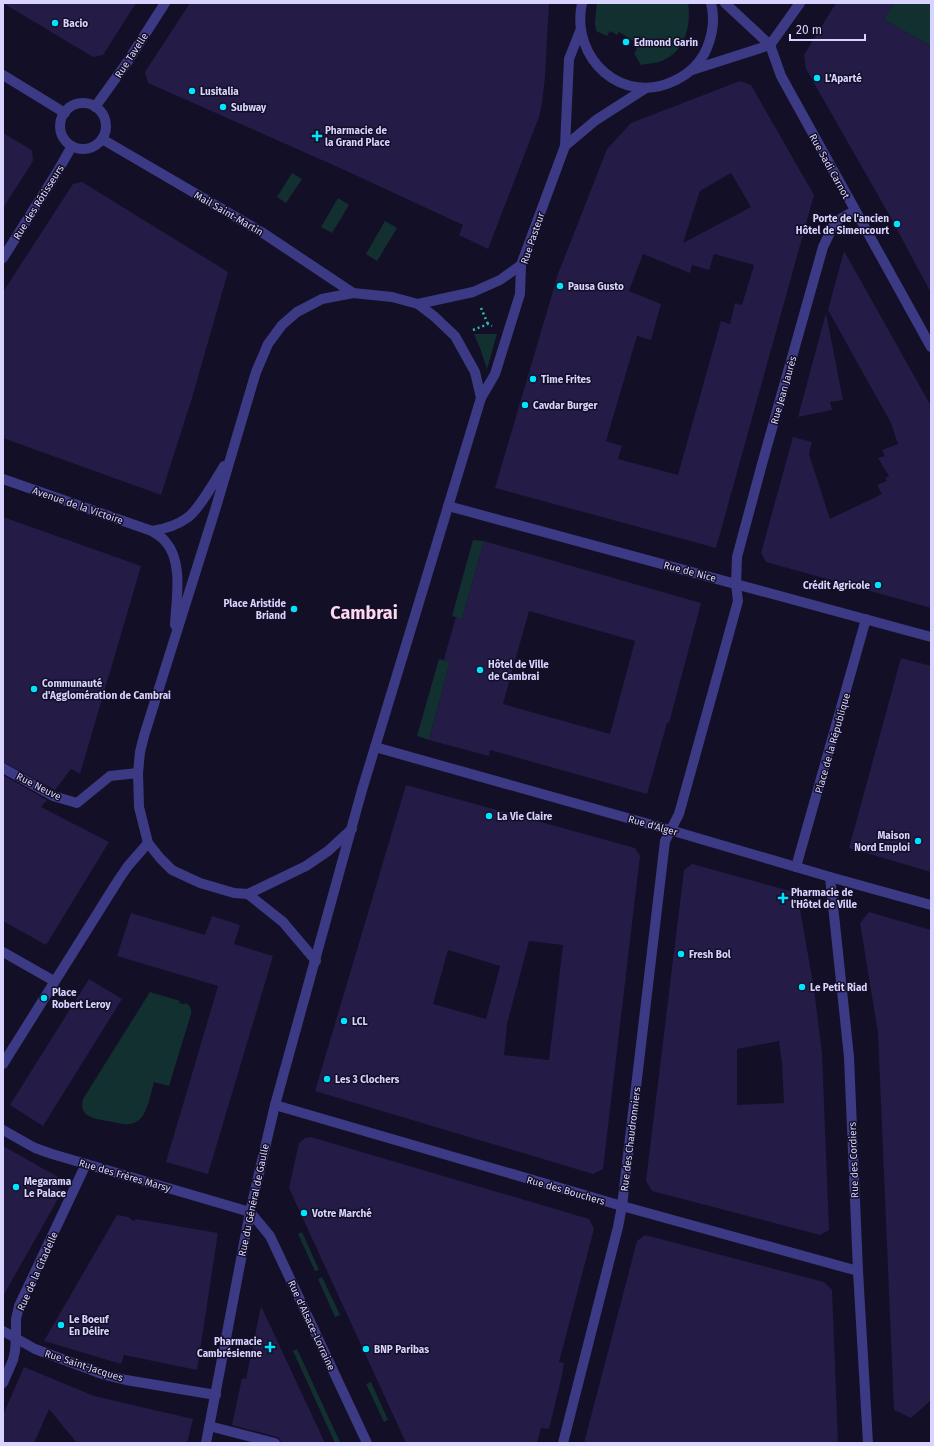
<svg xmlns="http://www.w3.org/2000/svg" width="934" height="1446" font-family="'Fira Sans',sans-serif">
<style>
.green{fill:#12302f}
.building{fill:#241b47;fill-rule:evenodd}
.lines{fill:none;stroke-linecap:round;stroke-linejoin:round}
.path{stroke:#2fb8b0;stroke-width:2.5;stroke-dasharray:2 3;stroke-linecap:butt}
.pedestrian{stroke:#3d3a85;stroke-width:10}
.minor{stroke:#3d3a85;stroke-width:10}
.poi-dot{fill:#00e5ff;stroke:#130f26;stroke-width:1.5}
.labels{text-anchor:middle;stroke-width:3;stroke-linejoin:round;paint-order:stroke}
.poi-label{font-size:10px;font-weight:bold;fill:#d9d4ff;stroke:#130f26;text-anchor:start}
.street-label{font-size:10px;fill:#d9d4ff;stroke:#130f26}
.town-label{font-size:18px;font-weight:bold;fill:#ffd6f0;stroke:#130f26}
</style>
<rect width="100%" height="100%" fill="#130f26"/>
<g class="green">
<path d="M 597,3 L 688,3 C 692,26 684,54 659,62 C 654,63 647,64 641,65 L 634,53 L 637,49 L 633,46 L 635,42 L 619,32 L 617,35 L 610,31 L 607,36 L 596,31 L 595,22 Z"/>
<path d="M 894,3 L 931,3 L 931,46 L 884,20 Z"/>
<path d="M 292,173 L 302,179 L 286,203 L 277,197 Z"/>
<path d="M 338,198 L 349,205 L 332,233 L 321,227 Z"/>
<path d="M 385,221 L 397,228 L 377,261 L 366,254 Z"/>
<path d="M 474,334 L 497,334 L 487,369 L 480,348 Z"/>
<path d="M 473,540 L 484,541 L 462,619 L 452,616 Z"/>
<path d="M 439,659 L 450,662 L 429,740 L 417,736 Z"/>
<path d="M 150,992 L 180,1001 L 179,1003 L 184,1004 L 185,1003 C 190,1005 192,1008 191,1014 L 169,1086 L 154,1082 C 151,1092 148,1112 140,1119 C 131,1128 119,1123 108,1121 C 95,1119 78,1117 83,1099 Z"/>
<path d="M 302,1232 L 319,1270 L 315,1271 L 298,1234 Z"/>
<path d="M 322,1277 L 340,1315 L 335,1317 L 318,1279 Z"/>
<path d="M 297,1349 L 340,1442 L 335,1443 L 293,1351 Z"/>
<path d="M 371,1382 L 388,1420 L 384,1422 L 366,1384 Z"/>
</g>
<g class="building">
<path d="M 3,3 L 136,3 L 103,55 L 93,57 Z"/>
<path d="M 190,3 L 549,3 L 545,77 L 542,103 L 539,117 L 488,249 L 459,235 L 463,225 L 340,168 L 148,83 L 145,72 Z"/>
<path d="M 836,3 L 894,3 L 884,20 L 931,46 L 931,293 L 891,218 L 806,69 L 804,55 Z"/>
<path d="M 740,81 L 751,85 L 814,195 L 716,548 L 495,488 L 558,274 L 607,149 L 631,123 ZM 731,173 L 751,207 L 683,243 L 700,191 ZM 643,254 L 690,273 L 692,265 L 709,270 L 714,254 L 754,265 L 742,305 L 735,303 L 730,324 L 721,321 L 678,475 L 618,459 L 622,446 L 606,441 L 637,336 L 651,340 L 661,304 L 629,291 Z"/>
<path d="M 3,133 L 32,150 L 33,161 L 3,208 Z"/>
<path d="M 82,182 L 228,272 L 192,398 L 161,495 L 3,438 L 3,292 L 73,184 Z"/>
<path d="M 844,251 L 931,406 L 931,608 L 766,562 L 761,553 L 793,437 L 812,442 L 809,454 L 830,519 L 882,494 L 877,485 L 887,481 L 885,478 L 889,476 L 878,458 L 885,456 L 882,450 L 898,444 L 891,423 L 828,310 Z"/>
<path d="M 826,313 L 843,400 L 830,402 L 832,410 L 798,417 Z"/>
<path d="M 3,517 L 141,566 L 80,774 L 71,769 L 55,790 L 3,762 Z"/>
<path d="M 484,541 L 701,603 L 669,723 L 667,723 L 647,794 L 490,750 L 489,756 L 429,740 L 450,662 L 444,660 L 447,648 L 456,617 L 462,619 ZM 529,611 L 635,641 L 610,734 L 503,704 Z"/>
<path d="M 901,658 L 931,666 L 931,872 L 849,848 Z"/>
<path d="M 3,775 L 47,800 L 41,807 L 109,842 L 46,945 L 3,921 Z"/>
<path d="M 406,785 L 635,848 L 640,856 L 603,1169 L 593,1174 L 315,1091 ZM 529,941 L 563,945 L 549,1060 L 504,1055 L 507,1024 ZM 448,950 L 500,966 L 486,1019 L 433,1004 Z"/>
<path d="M 692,864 L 790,891 L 798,898 L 814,989 L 822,1053 L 829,1230 L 820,1235 L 652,1191 L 646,1181 L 684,870 ZM 779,1041 L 782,1063 L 784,1103 L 737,1105 L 737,1049 Z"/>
<path d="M 869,912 L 931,930 L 931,1400 L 911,1418 L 894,1410 L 878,1033 L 860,923 Z"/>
<path d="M 131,913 L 205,935 L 212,916 L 240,925 L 234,944 L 273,956 L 208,1174 L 166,1162 L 218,986 L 117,956 Z"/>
<path d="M 89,979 L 122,999 L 43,1126 L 10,1105 Z"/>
<path d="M 311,1137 L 589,1219 L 594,1229 L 559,1362 L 564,1363 L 562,1375 L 549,1429 L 541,1428 L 537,1443 L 406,1443 L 289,1188 L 299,1143 L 305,1138 Z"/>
<path d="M 3,1146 L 58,1177 L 54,1185 L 63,1190 L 3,1296 Z"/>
<path d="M 117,1215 L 128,1217 L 134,1221 L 136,1219 L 218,1233 L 197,1370 L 124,1355 L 121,1364 L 44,1341 Z"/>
<path d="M 645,1235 L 824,1282 L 832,1290 L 838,1443 L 584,1443 L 637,1241 Z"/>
<path d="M 261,1306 L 310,1411 L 325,1443 L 281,1443 L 280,1439 L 277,1437 L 232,1425 L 242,1378 L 246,1379 Z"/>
<path d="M 24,1367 L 94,1396 L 193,1419 L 187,1443 L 77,1443 L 49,1409 L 34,1443 L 3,1443 L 3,1415 Z"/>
</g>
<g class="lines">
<g class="path">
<path d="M 481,308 L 488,324"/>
<path d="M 473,330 L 488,324 L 492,326"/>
</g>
<g class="pedestrian">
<path d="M 3,768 L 53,796 L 77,803 L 110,776 L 138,773"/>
<path d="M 3,1383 L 13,1360 L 15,1351 L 16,1338 L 16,1319 L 19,1306 L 86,1164"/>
<path d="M 209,1426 L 275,1443"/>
</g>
<g class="minor">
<path d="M 582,3 C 570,59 623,107 676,80 C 690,73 701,62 707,48 C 713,33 715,18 711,3"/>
<path d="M 725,3 L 770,45 L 781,76 L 931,347"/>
<path d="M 770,45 L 800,3"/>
<path d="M 692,70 L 770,45"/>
<path d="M 3,75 L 65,113"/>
<circle cx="83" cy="126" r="23"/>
<path d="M 95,107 L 126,64 L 165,3"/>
<path d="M 102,139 L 263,233 L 353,293"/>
<path d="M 565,146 L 596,120 L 646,88"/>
<path d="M 3,258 L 56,174 L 72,146"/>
<path d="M 418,304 L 473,292 L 500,280 L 521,265"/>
<path d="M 481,398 L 495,374 L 520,294 L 521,265 L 565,146 L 569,59 L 580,31"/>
<path d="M 3,479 L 152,531 C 156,534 162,537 165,541 C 184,562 176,600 175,625"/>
<path d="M 448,506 L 931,637"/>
<path d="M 152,531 C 165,529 176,526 187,518 C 199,510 216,479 224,466"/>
<path d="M 375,747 L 670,830 L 830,877 L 931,905"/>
<path d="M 796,867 L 866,619"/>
<path d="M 830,877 L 849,1057 L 858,1271 L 868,1443"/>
<path d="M 248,894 L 283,922 L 316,961"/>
<path d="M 3,952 L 54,981"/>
<path d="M 3,1064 L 119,879 L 128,866 L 148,843"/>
<path d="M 275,1105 L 622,1206 L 858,1271"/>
<path d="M 3,1130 L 35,1148 L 52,1154 L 250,1212 L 270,1236 L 367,1443"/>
<path d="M 3,1331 L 35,1349 L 105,1375 L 126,1380 L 216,1395"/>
<path d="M 206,1443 L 250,1212 L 275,1105 L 362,790 L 481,398 L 475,372 L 455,336 L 435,317 L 418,304 L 392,297 L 353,293 L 322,299 L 297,312 L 282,325 L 268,344 L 256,372 L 216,507 L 144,736 L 140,752 L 138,773 L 139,807 L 148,843 L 160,858 L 172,870 L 200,883 L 234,893 L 248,894 L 306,866 L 328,851 L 352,829"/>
<path d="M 563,1443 L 618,1227 L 622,1206 L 665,841 L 679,814 L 738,601 L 736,584 L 737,557 L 762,464 L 823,247 L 835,222 L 854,211"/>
</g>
</g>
<g class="poi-dot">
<circle cx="55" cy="23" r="4"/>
<circle cx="626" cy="42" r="4"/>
<circle cx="817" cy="78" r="4"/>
<circle cx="192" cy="91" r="4"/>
<circle cx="223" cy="107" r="4"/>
<path d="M315 130h4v4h4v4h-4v4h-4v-4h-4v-4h4z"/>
<circle cx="897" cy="224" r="4"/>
<circle cx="560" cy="286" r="4"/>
<circle cx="533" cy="379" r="4"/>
<circle cx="525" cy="405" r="4"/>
<circle cx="878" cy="585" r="4"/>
<circle cx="294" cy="609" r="4"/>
<circle cx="480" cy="670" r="4"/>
<circle cx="34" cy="689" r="4"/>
<circle cx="489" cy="816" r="4"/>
<circle cx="918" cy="841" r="4"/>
<path d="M781 892h4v4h4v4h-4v4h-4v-4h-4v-4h4z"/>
<circle cx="681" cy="954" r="4"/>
<circle cx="802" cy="987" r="4"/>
<circle cx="44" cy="998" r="4"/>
<circle cx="344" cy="1021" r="4"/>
<circle cx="327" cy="1079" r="4"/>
<circle cx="16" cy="1187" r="4"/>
<circle cx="304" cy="1213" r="4"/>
<circle cx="61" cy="1325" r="4"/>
<path d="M268 1341h4v4h4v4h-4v4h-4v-4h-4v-4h4z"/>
<circle cx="366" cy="1349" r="4"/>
</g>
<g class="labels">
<g class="poi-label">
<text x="63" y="27">Bacio</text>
<text x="634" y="46">Edmond Garin</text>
<text x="825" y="82">L’Aparté</text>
<text x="200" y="95">Lusitalia</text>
<text x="231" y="111">Subway</text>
<text x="325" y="134">Pharmacie de<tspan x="325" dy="12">la Grand Place</tspan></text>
<text x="889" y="222" text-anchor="end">Porte de l'ancien<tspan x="889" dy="12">Hôtel de Simencourt</tspan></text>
<text x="568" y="290">Pausa Gusto</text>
<text x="541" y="383">Time Frites</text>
<text x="533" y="409">Cavdar Burger</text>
<text x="870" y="589" text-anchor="end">Crédit Agricole</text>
<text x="286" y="607" text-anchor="end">Place Aristide<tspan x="286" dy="12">Briand</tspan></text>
<text x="488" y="668">Hôtel de Ville<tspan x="488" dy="12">de Cambrai</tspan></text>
<text x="42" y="687">Communauté<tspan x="42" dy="12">d'Agglomération de Cambrai</tspan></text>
<text x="497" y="820">La Vie Claire</text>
<text x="910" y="839" text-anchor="end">Maison<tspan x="910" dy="12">Nord Emploi</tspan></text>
<text x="791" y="896">Pharmacie de<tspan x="791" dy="12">l'Hôtel de Ville</tspan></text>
<text x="689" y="958">Fresh Bol</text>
<text x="810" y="991">Le Petit Riad</text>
<text x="52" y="996">Place<tspan x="52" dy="12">Robert Leroy</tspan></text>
<text x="352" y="1025">LCL</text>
<text x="335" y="1083">Les 3 Clochers</text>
<text x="24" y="1185">Megarama<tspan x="24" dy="12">Le Palace</tspan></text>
<text x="312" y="1217">Votre Marché</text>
<text x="69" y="1323">Le Boeuf<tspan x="69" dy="12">En Délire</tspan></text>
<text x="262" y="1345" text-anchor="end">Pharmacie<tspan x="262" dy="12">Cambrésienne</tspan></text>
<text x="374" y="1353">BNP Paribas</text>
</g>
<g class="street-label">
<text transform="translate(131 55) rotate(-57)" y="4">Rue Tavelle</text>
<text transform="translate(830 166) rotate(61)" y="4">Rue Sadi Carnot</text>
<text transform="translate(38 202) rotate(-58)" y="4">Rue des Rôtisseurs</text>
<text transform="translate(229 213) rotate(30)" y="4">Mail Saint-Martin</text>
<text transform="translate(532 238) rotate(-71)" y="4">Rue Pasteur</text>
<text transform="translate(783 390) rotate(-74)" y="4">Rue Jean Jaurès</text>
<text transform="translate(78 505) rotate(19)" y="4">Avenue de la Victoire</text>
<text transform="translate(690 571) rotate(15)" y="4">Rue de Nice</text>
<text transform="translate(832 743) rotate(-74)" y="4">Place de la République</text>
<text transform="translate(39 786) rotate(27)" y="4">Rue Neuve</text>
<text transform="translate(653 825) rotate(16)" y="4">Rue d'Alger</text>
<text transform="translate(630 1139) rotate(-83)" y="4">Rue des Chaudronniers</text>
<text transform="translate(853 1160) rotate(-92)" y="4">Rue des Cordiers</text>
<text transform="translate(125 1175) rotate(16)" y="4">Rue des Frères Marsy</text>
<text transform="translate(566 1190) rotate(16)" y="4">Rue des Bouchers</text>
<text transform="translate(253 1200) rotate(-78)" y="4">Rue du Général de Gaulle</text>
<text transform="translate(37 1271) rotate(-66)" y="4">Rue de la Citadelle</text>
<text transform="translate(312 1325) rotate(65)" y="4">Rue d'Alsace-Lorraine</text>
<text transform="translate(84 1365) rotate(18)" y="4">Rue Saint-Jacques</text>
</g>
<g class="town-label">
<text x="364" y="619">Cambrai</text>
</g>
</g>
<rect width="934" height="1446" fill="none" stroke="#d9d4ff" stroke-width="8"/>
<path d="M790 34v6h75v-6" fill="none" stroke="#d9d4ff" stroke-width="2"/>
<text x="796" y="34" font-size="12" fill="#d9d4ff" stroke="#130f26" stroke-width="3" paint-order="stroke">20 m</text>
</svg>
